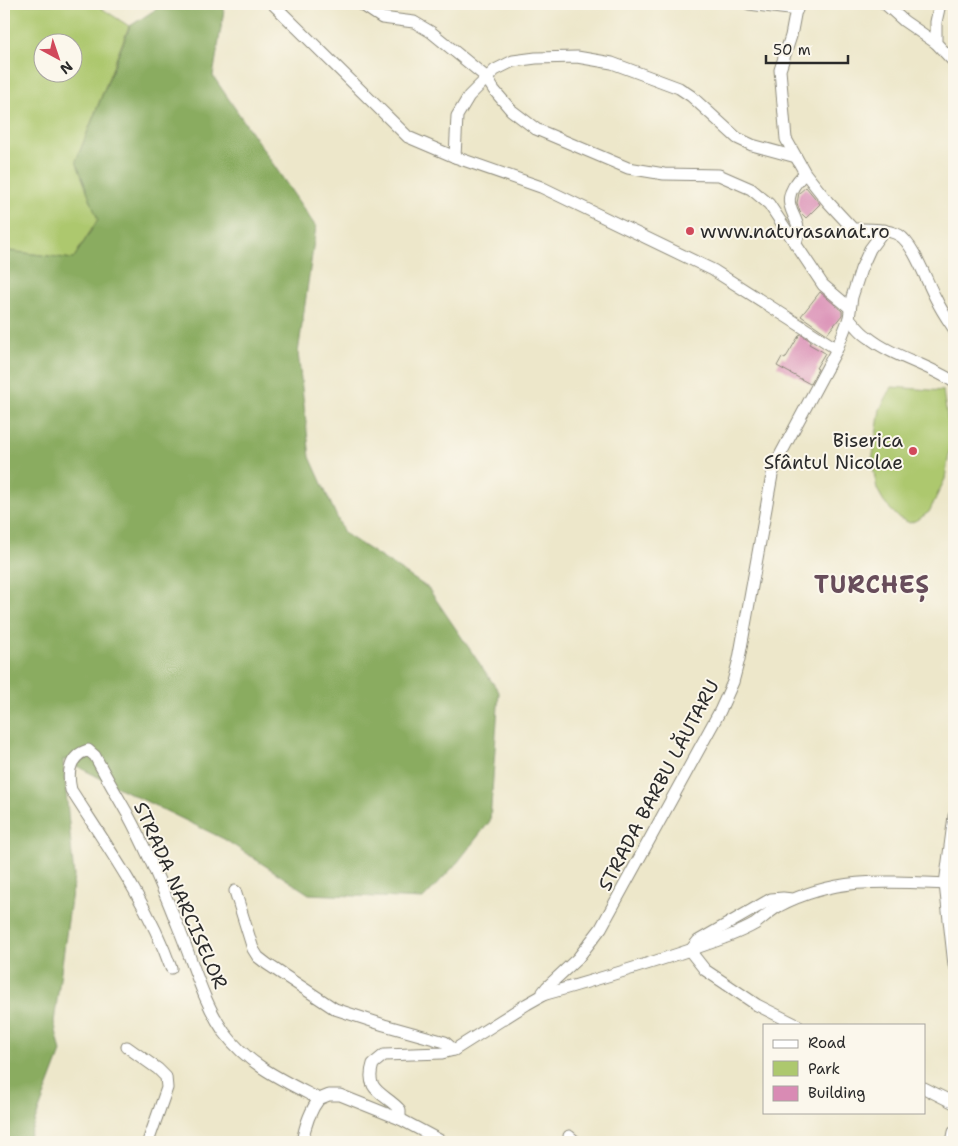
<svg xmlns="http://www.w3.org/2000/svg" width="958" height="1146" font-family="'Shantell Sans',sans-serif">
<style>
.green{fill:#adc86e;stroke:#6c7a4c;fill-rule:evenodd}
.forest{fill:#8aac61;stroke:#5a6c46}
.building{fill:#d98bb4}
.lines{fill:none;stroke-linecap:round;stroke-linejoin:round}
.minor-casing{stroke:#8c897a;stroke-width:13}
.minor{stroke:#fff;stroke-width:11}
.poi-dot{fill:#d1495b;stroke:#fbf7ec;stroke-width:2}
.labels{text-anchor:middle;stroke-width:4;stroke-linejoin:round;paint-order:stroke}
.poi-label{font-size:19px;fill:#2b2b2b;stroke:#fbf7ec;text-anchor:start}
.street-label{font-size:19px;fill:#2b2b2b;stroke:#fbf7ec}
.district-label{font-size:24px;font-weight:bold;letter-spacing:1px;fill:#684d5b;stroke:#fbf7ec}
</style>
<rect width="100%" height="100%" fill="#fbf7ec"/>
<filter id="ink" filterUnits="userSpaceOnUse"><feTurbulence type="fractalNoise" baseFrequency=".02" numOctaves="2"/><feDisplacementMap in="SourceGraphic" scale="10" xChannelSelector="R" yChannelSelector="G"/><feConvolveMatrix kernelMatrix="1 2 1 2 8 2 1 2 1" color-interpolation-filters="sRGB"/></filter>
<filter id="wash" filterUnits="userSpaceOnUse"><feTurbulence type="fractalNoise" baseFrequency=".0096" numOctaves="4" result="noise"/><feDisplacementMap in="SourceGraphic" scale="20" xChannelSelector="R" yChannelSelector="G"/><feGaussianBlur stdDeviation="1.12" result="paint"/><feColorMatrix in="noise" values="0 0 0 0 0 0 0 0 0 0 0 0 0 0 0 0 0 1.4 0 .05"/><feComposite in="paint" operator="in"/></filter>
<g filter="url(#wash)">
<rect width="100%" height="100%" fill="#ede7ca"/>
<g class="green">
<path d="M 4,4 L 95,4 L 129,26 L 76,161 L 98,219 L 73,259 L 10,251 L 4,257 ZM 42,42 L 72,42 L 72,72 L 42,72 Z"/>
<path d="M 892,387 L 943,391 L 951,441 L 945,479 L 929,512 L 919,519 L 910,523 L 899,518 L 886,505 L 877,489 L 872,462 L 880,409 Z"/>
</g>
<path class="forest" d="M 164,4 L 225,4 L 213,76 L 316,227 L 298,353 L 310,457 L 344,533 L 428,588 L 499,692 L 490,821 L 457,863 L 423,899 L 309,894 L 224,839 L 129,793 L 63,759 L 74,877 L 54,1022 L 61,1052 L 27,1142 L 4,1142 L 4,257 L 9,251 L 73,259 L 98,220 L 76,161 L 130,26 Z"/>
<g id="blocks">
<g class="building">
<path d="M 806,187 L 820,204 L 806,218 L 800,212 L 797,203 L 799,193 Z"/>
<path d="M 820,292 L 842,311 L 842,315 L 827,334 L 801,316 Z"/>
<path d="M 800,334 L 811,341 L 809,344 L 825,353 L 816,368 L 818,369 L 810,384 L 777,366 L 782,357 L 785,359 Z"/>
</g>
</g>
</g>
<g filter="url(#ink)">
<use href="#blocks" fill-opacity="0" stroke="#8c897a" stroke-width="1"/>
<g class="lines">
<g class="minor-casing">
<g id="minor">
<path d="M 273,4 L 408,137 L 455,157"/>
<path d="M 361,4 L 382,18 L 414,22 L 431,32 L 486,77 L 494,90 L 511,110 L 536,129 L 628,168 L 664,174 L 719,175 L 751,189 L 769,204 L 823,285 L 850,308"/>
<path d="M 749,4 L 797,10"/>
<path d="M 797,4 L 791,36 L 780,70 L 786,139 L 805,173 L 828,202 L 853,229 C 868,229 885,228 899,235 C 914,244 927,283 936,299 C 941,310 948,320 954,329"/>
<path d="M 885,4 L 904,21 L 936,43"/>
<path d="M 940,4 L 936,22 L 936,43 L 954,62"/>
<path d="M 796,157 L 752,145 L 737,138 L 691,96 L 679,88 L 612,63 L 577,57 L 536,58 L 513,61 L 495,70 L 469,96 L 457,116 L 455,157 L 541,187 L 713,270 L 837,349"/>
<path d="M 795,244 C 810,215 768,209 805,173"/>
<path d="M 849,318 C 855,324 860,332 868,337 C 893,357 927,364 954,382"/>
<path d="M 954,816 L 945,884 L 954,965"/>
<path d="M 235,891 L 253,949 L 258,957 L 267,964 L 335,1009 L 384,1025 L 445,1042 L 454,1050"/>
<path d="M 792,899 L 783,898 L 771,899 L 698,941 L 690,951 L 705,970 L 723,982 L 757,1005 L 797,1025"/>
<path d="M 171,968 C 149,905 107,846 71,790 C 67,773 69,756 88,750 L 95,756 C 105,775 116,794 127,813 C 146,848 162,886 177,924 C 192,959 202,1000 224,1032 C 248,1065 284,1081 319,1099 L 329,1095 L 340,1095 L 400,1119 L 443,1142"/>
<path d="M 543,995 L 543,992 L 547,987 L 578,958 L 601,928 L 720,711 L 733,682 L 739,659 L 772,475 L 778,459 L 837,349 L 849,318 L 852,297 L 861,269 L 870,249 L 884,230"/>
<path d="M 127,1047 L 158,1069 L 166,1077 L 167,1088 L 148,1142"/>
<path d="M 924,1088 L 954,1103"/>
<path d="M 400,1119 L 400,1110 C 385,1093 364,1092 373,1064 L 384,1055 L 442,1053 L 454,1050 L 527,1004 L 543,995 C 604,977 665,960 724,938 C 734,934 745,930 755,924 C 763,918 770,911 779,906 C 835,877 885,881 945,884"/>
<path d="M 569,1136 L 576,1142"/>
<path d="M 302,1142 C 305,1126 309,1112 319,1099"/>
<path d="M 952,1142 L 954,1132"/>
</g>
</g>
<use href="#minor" class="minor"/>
</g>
</g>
<g class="poi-dot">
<circle cx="690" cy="231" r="5"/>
<circle cx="913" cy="451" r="5"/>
</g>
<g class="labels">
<g class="poi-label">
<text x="700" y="238">www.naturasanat.ro</text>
<text x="903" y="447" text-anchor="end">Biserica<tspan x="903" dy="22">Sfântul Nicolae</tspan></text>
</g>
<g class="street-label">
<text transform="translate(658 785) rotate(-62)" y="7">STRADA BARBU LĂUTARU</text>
<text transform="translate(181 895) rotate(66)" y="7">STRADA NARCISELOR</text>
</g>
<g class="district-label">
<text x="872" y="593">TURCHEȘ</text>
</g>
</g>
<rect width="958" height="1146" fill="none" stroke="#fbf7ec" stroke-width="20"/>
<rect x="763" y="1024" width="162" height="90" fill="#fbf7ec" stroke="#a8a59f"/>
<rect x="773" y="1040" width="25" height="8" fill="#ffffff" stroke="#a8a59f"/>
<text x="808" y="1048" font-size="15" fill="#2b2b2b">Road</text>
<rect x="773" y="1061" width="25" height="15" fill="#adc86e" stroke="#a8a59f"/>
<text x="808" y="1074" font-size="15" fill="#2b2b2b">Park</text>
<rect x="773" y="1086" width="25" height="15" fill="#d98bb4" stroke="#a8a59f"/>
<text x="808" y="1098" font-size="15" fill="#2b2b2b">Building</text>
<g transform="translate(58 58) rotate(140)"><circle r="24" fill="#fbf7ec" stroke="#a8a59f"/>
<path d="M0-4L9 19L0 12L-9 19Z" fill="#d1495b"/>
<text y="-8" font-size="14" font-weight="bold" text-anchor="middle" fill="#2b2b2b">N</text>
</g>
<path d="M766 55v8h82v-8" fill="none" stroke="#2b2b2b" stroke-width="2.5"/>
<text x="773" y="55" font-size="15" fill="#2b2b2b" stroke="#fbf7ec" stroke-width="4" paint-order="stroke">50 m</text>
</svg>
